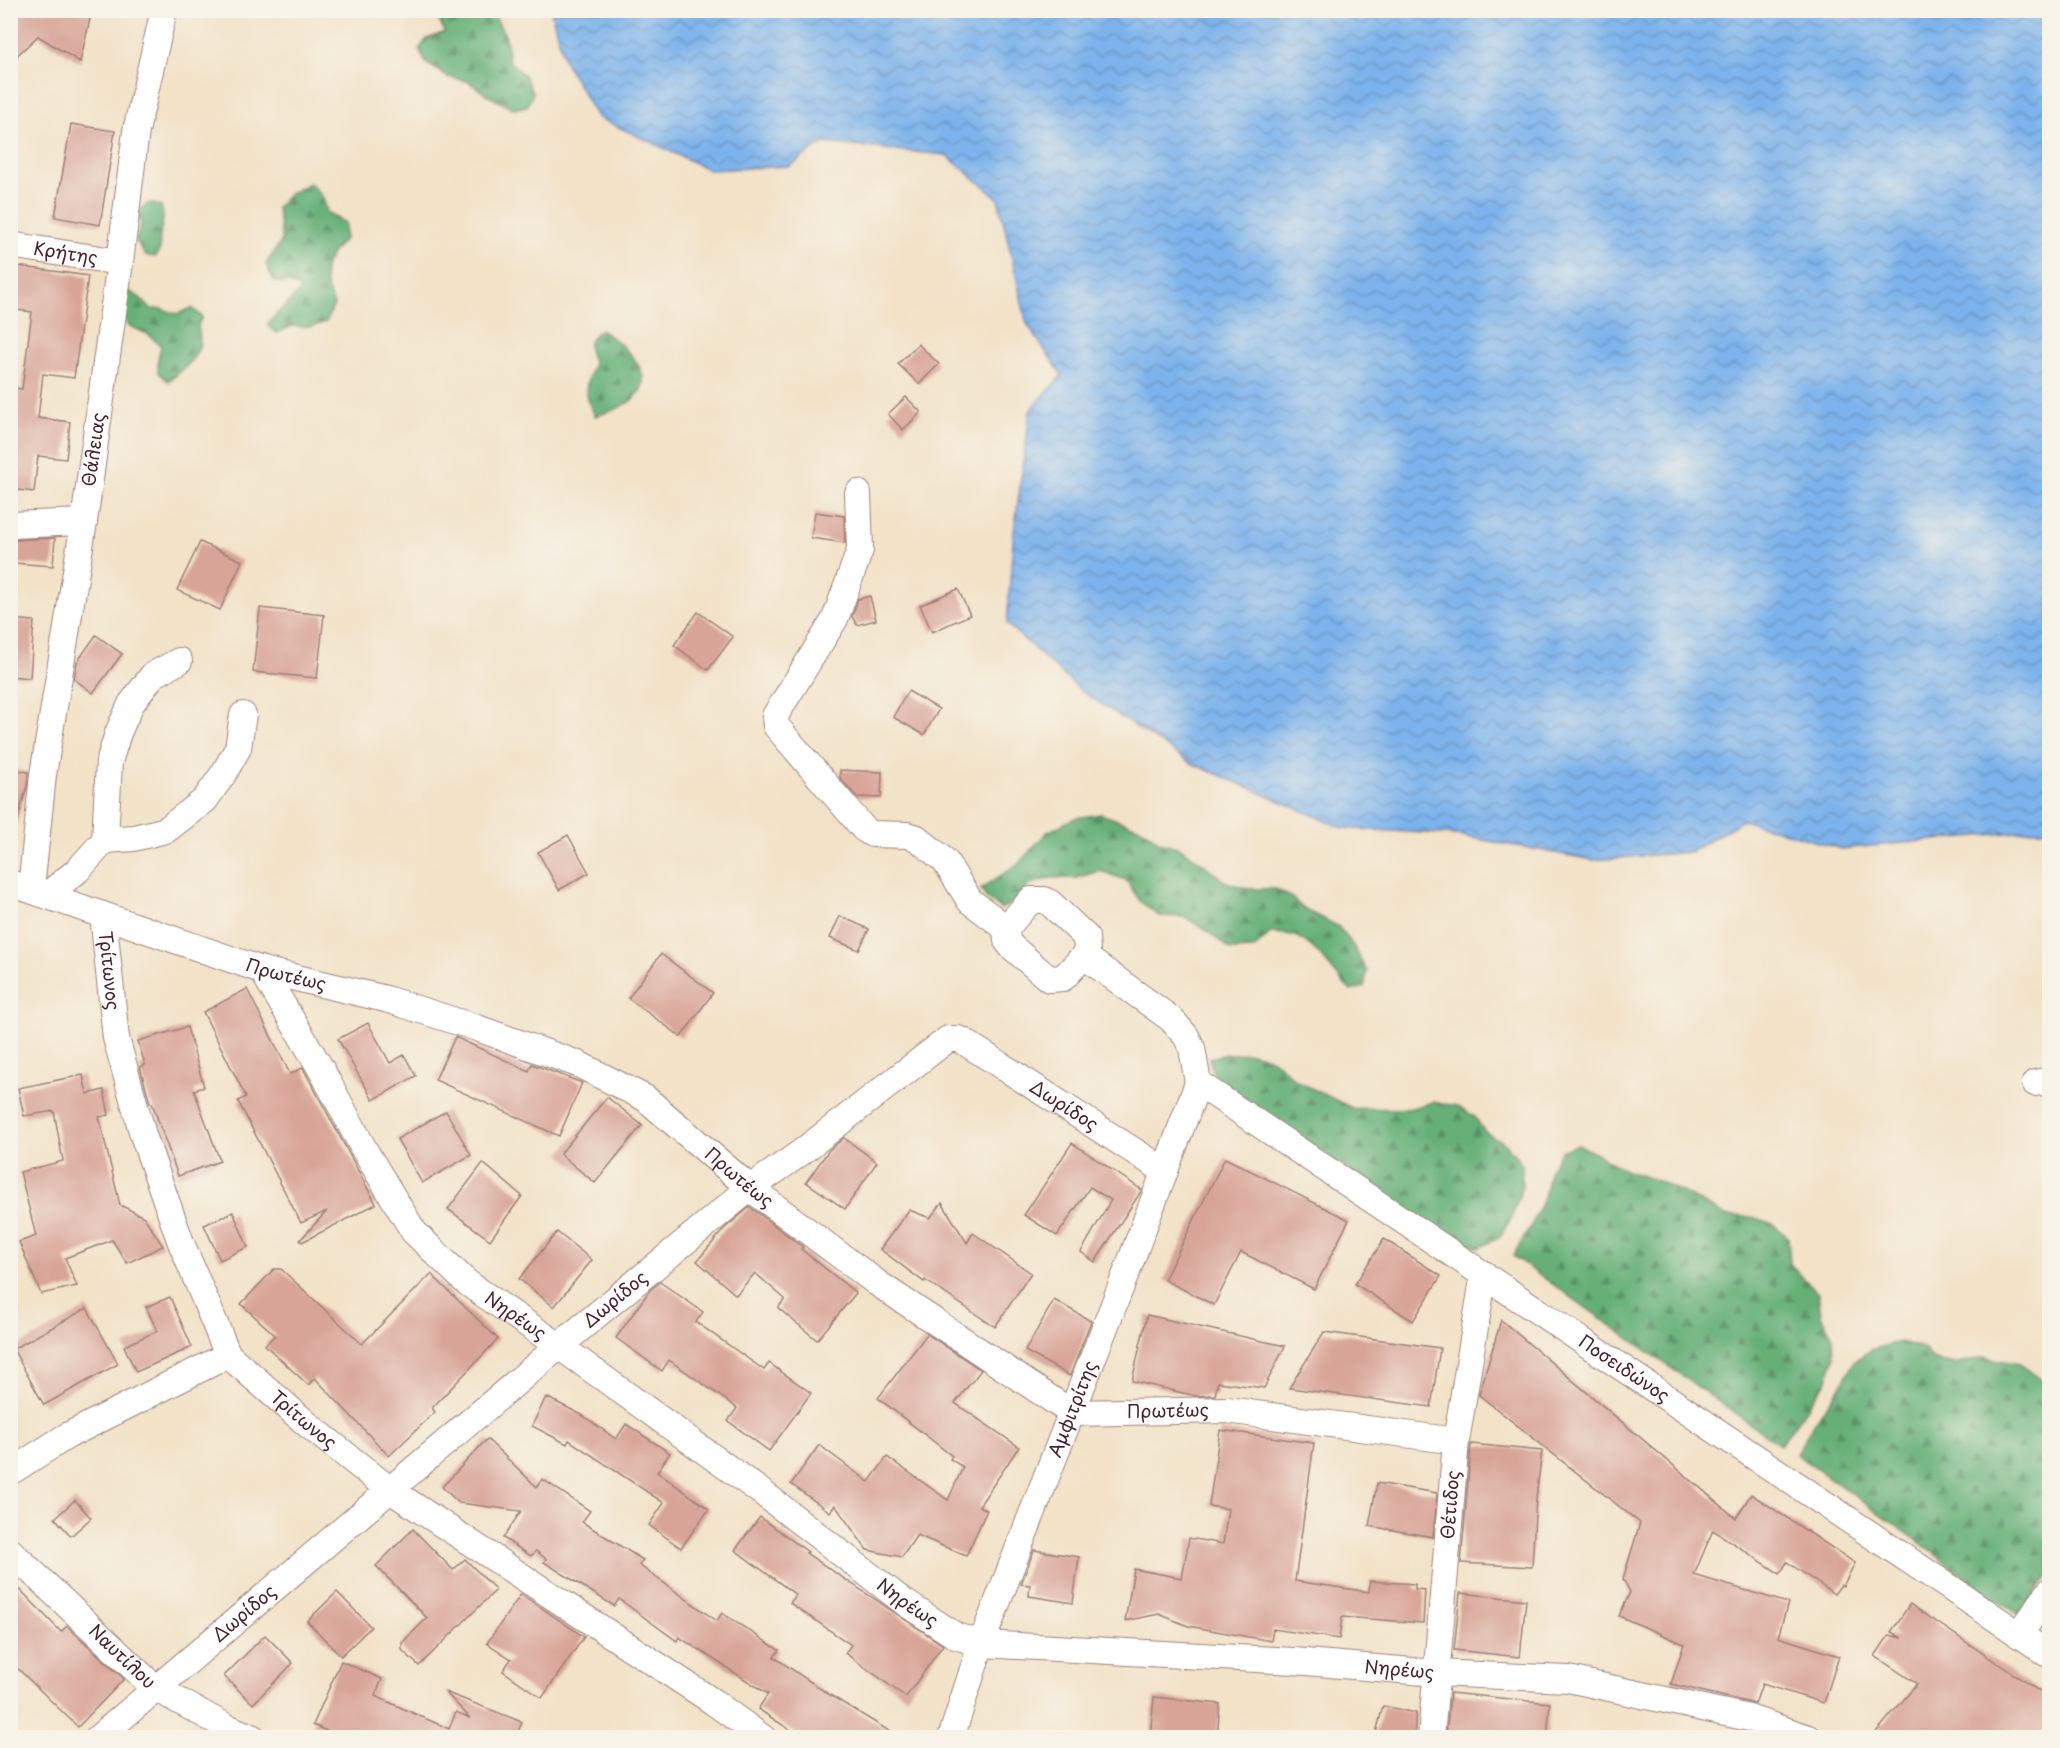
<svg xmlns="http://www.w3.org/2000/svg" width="2060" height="1748" font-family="'Playpen Sans',sans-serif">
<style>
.forest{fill:url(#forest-firs);stroke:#586852;stroke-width:1.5}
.water{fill:url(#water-waves);stroke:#64698c;stroke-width:1.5}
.building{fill:#d8a497}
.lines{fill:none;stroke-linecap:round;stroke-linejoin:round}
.minor-casing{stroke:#9e807a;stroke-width:28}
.minor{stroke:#fff;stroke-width:26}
.labels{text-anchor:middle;stroke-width:6;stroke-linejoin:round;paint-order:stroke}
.street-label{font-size:18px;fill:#4a1f2b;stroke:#f7f3e8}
</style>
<defs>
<pattern id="forest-firs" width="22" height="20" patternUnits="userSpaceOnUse" patternTransform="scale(1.5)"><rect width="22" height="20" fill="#66b078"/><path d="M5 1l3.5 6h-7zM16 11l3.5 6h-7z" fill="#568f63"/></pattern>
<pattern id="water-waves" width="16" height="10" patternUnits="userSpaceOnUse" patternTransform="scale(1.5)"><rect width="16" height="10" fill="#7db3ec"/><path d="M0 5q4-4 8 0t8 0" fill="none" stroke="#6891bf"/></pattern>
</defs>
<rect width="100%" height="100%" fill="#f7f3e8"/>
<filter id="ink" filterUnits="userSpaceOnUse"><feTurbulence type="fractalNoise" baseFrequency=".0167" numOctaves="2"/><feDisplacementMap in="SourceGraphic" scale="12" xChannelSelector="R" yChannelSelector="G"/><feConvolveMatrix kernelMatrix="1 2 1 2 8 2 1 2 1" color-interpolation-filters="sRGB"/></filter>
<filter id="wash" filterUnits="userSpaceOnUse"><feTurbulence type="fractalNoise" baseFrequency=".008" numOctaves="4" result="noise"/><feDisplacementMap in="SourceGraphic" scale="24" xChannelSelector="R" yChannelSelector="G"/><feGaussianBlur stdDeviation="1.35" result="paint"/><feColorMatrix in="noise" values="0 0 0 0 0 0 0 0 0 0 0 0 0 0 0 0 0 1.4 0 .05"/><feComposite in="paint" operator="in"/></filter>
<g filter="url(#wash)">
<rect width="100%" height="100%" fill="#f2e2c8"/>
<g class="forest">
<path d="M 441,11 L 492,11 L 506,37 L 509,61 L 524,75 L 533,94 L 527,106 L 514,109 L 489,96 L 467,81 L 448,77 L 426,63 L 419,49 L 427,39 L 445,32 L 438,19 Z"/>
<path d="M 310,183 L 323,197 L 327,212 L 345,223 L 345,239 C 321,262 319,275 334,305 L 326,322 L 311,327 L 292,326 L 277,333 L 267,325 C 277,311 291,303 301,289 L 290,283 L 274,282 L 266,264 L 282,240 L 277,207 L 289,194 Z"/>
<path d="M 149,203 L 161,206 C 167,225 157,229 160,249 L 155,257 L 145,255 L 136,240 L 141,225 L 136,212 Z"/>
<path d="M 125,289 L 139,297 L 151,309 L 161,309 L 178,314 L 192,308 L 202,317 C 195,329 200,328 200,340 C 200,357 180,373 168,381 L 158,372 L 158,359 L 161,346 L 148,334 L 129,326 L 120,313 Z"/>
<path d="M 600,330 C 615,339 650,365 642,387 C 636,403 610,412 595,416 C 583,392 584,387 594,363 C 586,346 585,343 600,330 Z"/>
<path d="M 1101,814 L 1143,829 L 1160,842 L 1180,848 L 1204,864 L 1224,881 L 1248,889 L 1276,889 L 1291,897 L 1305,910 L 1338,926 L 1354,947 L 1367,971 L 1364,987 L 1351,991 C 1333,974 1320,949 1298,937 C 1291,933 1278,934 1270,933 L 1254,949 L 1231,950 L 1207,931 L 1185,917 L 1159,916 L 1140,901 L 1126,880 L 1100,871 L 1076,878 L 1049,878 L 1029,885 L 1013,903 L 1001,909 L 987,899 L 981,889 L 1019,863 L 1047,832 L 1075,818 Z"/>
<path d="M 1252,1053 L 1273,1059 L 1295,1080 L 1352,1108 L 1408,1109 L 1433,1102 L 1457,1106 L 1474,1116 L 1485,1132 L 1507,1145 L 1522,1165 L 1522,1187 L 1512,1217 L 1499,1238 L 1478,1248 L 1441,1232 L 1228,1091 L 1213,1072 L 1209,1058 L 1227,1054 Z"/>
<path d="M 1578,1144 L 1627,1171 L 1656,1180 L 1682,1192 L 1726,1216 L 1752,1217 L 1773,1224 L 1788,1237 L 1790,1264 L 1818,1293 L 1821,1315 L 1833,1337 L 1834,1360 L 1826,1382 L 1780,1445 L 1513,1256 L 1532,1224 L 1544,1198 L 1549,1172 L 1561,1151 Z"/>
<path d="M 1900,1342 L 1923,1348 L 1934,1360 L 1956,1364 L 1984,1357 L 2020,1364 L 2042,1380 L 2049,1389 L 2049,1575 L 2019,1615 L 1984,1592 L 1918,1541 L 1796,1454 L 1813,1424 L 1842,1385 L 1854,1361 L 1873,1349 Z"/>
</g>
<path class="water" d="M 551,11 L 2049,11 L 2049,829 L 1841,849 L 1743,820 L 1690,852 L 1593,860 L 1456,835 L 1343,828 L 1191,763 L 1081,691 L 1007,624 L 1013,540 L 1030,411 L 1062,375 L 1027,324 L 998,198 L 946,155 L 823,143 L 790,166 L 710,170 L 597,117 L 564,60 Z"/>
<g id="blocks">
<g class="building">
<path d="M 10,10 L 92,10 L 80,62 L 38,36 L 10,62 Z"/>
<path d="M 71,124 L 115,131 L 100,225 L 55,217 Z"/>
<path d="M 10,265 L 88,276 L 74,378 L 43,374 L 38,418 L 70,422 L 66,459 L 38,456 L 34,492 L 10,489 L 10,388 L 22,389 L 32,312 L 10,309 Z"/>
<path d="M 918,344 L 939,364 L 919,384 L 898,364 Z"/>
<path d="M 906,397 L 921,412 L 903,430 L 888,414 Z"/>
<path d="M 815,512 L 844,516 L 845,543 L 811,538 Z"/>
<path d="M 55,538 L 53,566 L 13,563 L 14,540 Z"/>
<path d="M 200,542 L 242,561 L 220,610 L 177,590 Z"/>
<path d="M 958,589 L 970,615 L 932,632 L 920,605 Z"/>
<path d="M 870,596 L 876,620 L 857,625 L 852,617 L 858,599 Z"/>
<path d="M 260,608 L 324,615 L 317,678 L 253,672 Z"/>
<path d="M 698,612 L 733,637 L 708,670 L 674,645 Z"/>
<path d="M 10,619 L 34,621 L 30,678 L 10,676 Z"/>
<path d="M 96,635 L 122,654 L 93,693 L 74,679 L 77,662 Z"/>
<path d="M 908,691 L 939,709 L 924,735 L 893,717 Z"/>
<path d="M 10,768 L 28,772 L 27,786 L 16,825 L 10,824 Z"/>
<path d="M 840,770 L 882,772 L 881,798 L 857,797 L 840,778 Z"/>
<path d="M 568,835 L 589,873 L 559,890 L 538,852 Z"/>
<path d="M 840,916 L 869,929 L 859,950 L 830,938 Z"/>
<path d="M 661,954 L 713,993 L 681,1037 L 628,998 Z"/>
<path d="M 247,989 L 290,1074 L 303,1068 L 376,1204 L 302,1242 L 300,1240 L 327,1211 L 301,1223 L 238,1101 L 246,1097 L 203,1012 Z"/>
<path d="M 368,1023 L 390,1063 L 404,1055 L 416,1076 L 373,1100 L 338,1039 Z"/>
<path d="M 187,1027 L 204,1087 L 194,1090 L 220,1161 L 178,1176 L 152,1103 L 150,1103 L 140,1067 L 145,1065 L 138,1041 Z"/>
<path d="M 455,1037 L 529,1071 L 532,1064 L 582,1083 L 559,1136 L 435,1080 Z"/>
<path d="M 83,1075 L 87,1094 L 104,1090 L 109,1115 L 99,1117 L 120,1205 L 144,1217 L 163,1246 L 127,1263 L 112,1240 L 65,1258 L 77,1286 L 41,1294 L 19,1242 L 36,1236 L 20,1172 L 63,1161 L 54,1111 L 24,1116 L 18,1088 Z"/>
<path d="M 607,1097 L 642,1125 L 595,1183 L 560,1154 Z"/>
<path d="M 446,1111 L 471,1155 L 422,1183 L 397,1139 Z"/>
<path d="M 844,1138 L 877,1162 L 845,1209 L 806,1182 L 829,1150 Z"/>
<path d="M 1072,1143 L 1142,1190 L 1095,1262 L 1081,1252 L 1111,1200 L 1090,1187 L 1057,1236 L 1024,1215 Z"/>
<path d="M 1225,1158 L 1349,1220 L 1314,1289 L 1241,1252 L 1214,1305 L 1164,1280 Z"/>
<path d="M 483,1163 L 522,1196 L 490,1240 L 448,1209 Z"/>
<path d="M 942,1203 L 967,1243 L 973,1233 L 1031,1273 L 995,1327 L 925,1280 L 924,1282 L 880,1249 L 909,1210 L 930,1218 Z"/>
<path d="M 750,1207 L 803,1247 L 801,1249 L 856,1293 L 817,1340 L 778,1308 L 785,1299 L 755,1273 L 736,1295 L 697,1261 L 725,1228 Z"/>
<path d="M 233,1212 L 248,1247 L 220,1260 L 204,1225 Z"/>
<path d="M 557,1232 L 592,1260 L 554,1307 L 519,1279 Z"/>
<path d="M 1384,1239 L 1441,1276 L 1413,1321 L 1355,1284 Z"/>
<path d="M 274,1269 L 281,1269 L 362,1344 L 431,1274 L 498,1339 L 432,1408 L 435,1412 L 389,1456 L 315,1378 L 308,1385 L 265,1345 L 275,1335 L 241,1304 Z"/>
<path d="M 660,1282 L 703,1312 L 696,1322 L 764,1370 L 769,1363 L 811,1393 L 769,1451 L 728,1421 L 737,1408 L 669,1360 L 662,1371 L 616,1338 L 649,1291 Z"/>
<path d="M 170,1297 L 192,1347 L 136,1372 L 124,1346 L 157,1331 L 146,1307 Z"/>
<path d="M 1054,1300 L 1091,1321 L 1070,1376 L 1025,1351 Z"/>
<path d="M 87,1308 L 118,1364 L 44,1405 L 13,1349 Z"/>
<path d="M 1147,1315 L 1285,1346 L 1264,1388 L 1218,1382 L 1215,1395 L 1196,1396 L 1132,1381 Z"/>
<path d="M 1501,1320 L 1736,1518 L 1751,1494 L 1855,1563 L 1843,1586 L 1841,1585 L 1834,1594 L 1787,1562 L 1780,1574 L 1713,1530 L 1694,1575 L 1788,1603 L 1778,1637 L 1839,1656 L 1824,1703 L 1762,1684 L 1755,1704 L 1671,1684 L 1684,1644 L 1619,1616 L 1630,1592 L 1623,1579 L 1640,1523 L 1479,1395 Z"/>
<path d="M 1324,1332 L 1440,1348 L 1431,1407 L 1289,1388 Z"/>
<path d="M 927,1334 L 981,1370 L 955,1403 L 1019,1447 L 979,1506 L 987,1510 L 966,1556 L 917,1535 L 902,1557 L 867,1550 L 835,1505 L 830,1512 L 791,1484 L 819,1445 L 869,1482 L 887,1457 L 948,1500 L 963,1467 L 950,1459 L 952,1456 L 878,1398 Z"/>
<path d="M 546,1397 L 582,1415 L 616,1439 L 626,1424 L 670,1453 L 657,1472 L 709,1509 L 681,1548 L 649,1525 L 664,1503 L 569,1440 L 567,1444 L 532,1426 Z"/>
<path d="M 1220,1430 L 1314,1443 L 1295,1581 L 1369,1592 L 1370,1581 L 1415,1584 L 1415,1589 L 1425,1590 L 1423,1623 L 1342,1617 L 1339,1639 L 1273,1629 L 1271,1641 L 1188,1626 L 1159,1614 L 1125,1621 L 1134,1569 L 1182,1578 L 1189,1538 L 1223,1544 L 1228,1509 L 1209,1506 Z"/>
<path d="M 487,1439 L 537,1487 L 542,1479 L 590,1511 L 582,1522 L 643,1560 L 639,1565 L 717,1621 L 722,1613 L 779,1650 L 774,1657 L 830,1695 L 899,1737 L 801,1737 L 758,1709 L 768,1694 L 679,1637 L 677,1641 L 619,1599 L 614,1606 L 544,1562 L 546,1559 L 536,1551 L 531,1556 L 503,1538 L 521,1511 L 459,1503 L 442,1487 Z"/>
<path d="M 1471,1444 L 1542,1451 L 1536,1498 L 1532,1567 L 1461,1563 Z"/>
<path d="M 1377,1483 L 1437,1493 L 1433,1537 L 1369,1526 Z"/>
<path d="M 75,1500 L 91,1518 L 71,1536 L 55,1518 Z"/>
<path d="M 760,1517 L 808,1552 L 806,1553 L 943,1645 L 906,1697 L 845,1653 L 851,1645 L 790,1603 L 796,1595 L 735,1550 Z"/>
<path d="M 413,1529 L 453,1570 L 465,1559 L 496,1590 L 419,1666 L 402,1650 L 402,1643 L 427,1618 L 376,1566 Z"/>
<path d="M 1034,1550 L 1079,1557 L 1073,1603 L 1029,1596 L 1030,1585 L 1021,1584 Z"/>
<path d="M 10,1579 L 61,1632 L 67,1626 L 124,1679 L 78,1727 L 10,1661 Z"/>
<path d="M 337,1592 L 371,1627 L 341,1656 L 307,1621 Z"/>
<path d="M 1460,1593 L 1526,1600 L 1520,1657 L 1454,1650 Z"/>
<path d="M 521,1594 L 584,1637 L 542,1698 L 503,1671 L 511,1659 L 487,1643 Z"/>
<path d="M 1910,1604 L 2049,1698 L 2049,1737 L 1872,1737 L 1917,1684 L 1875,1656 L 1889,1635 L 1902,1638 L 1891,1632 Z"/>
<path d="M 265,1635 L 293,1663 L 253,1704 L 224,1676 Z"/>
<path d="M 341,1661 L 382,1679 L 375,1696 L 449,1729 L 456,1712 L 470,1718 L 445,1692 L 522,1722 L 516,1737 L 341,1737 L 313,1725 Z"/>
<path d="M 1450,1693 L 1550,1703 L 1547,1737 L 1446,1737 Z"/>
<path d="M 1154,1697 L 1220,1704 L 1217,1737 L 1150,1737 Z"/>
<path d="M 1383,1706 L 1416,1713 L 1414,1737 L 1375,1737 Z"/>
</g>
</g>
</g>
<g filter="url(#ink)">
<use href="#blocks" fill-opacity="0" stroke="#9e807a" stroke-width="1.5"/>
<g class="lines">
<g class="minor-casing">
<g id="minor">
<path id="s1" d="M 10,245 L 120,262"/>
<path d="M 858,493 L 860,550 L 835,619 L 778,711 L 775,716 L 776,726 L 864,829 L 872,834 L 907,835 L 917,838 L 945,861 L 970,901 L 1006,928"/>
<path d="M 10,525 L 84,522"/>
<path d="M 105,840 L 134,838 L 166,830 L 205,800 L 224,773 L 238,748 L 243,715"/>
<path id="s2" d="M 10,883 L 262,970 L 386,999 L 477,1028 L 578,1064 L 645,1098 L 750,1188 L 877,1283 L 1072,1413 L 1227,1410 L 1456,1441"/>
<path id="s3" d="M 31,889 L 43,775 L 84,522 L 120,262 L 136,131 L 164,10"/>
<path d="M 47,895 L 78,870 L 105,840 L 109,762 L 118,733 L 131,704 L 153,675 L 179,661"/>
<path id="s4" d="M 103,915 L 116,1038 L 143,1135 L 180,1240 L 228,1355 L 307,1424 L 390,1490 L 712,1701 L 763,1738"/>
<path id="s5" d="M 262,970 L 321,1069 L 365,1151 L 414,1232 L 466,1282 L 559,1346 L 764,1494 L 904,1602 L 956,1636 L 981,1644 L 1294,1661 L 1436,1673 L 1568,1679 L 1749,1718 L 1809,1738"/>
<path id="s6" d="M 1198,1083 L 2050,1655"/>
<path d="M 2035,1083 L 2050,1080"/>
<path d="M 10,1472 L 67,1436 L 228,1355"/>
<path id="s7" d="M 10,1551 L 155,1688 L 227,1727 L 253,1738"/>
<path d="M 2019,1635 L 2050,1591"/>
<path id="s8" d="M 98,1738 L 559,1346 L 750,1188 L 799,1154 L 948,1039 L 958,1039 L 963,1041 L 1165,1171"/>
<path id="s9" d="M 951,1738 L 981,1644 L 1127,1271 L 1198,1083 L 1192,1048 L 1186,1036 L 1171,1019 L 1084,956 L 1087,951 L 1086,937 L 1050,903 L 1044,900 L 1031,900 L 1006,928 L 1007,941 L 1011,946 L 1049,979 L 1063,978 L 1084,956"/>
<path id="s10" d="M 1431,1738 L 1456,1441 L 1484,1274"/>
</g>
</g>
<use href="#minor" class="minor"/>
</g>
</g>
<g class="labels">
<g class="street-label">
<text dy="6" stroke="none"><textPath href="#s1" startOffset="56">Κρήτης</textPath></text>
<text dy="6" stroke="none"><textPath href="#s3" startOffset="444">Θάλειας</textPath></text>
<text dy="6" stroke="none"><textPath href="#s4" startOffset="56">Τρίτωνος</textPath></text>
<text dy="6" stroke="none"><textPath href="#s2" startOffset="291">Πρωτέως</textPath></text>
<text dy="6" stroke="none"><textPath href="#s8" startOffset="1236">Δωρίδος</textPath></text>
<text dy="6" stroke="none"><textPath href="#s2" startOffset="795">Πρωτέως</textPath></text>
<text dy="6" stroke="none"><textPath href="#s8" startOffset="678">Δωρίδος</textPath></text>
<text dy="6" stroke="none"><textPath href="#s5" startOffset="435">Νηρέως</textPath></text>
<text dy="6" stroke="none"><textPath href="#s6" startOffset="513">Ποσειδώνος</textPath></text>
<text dy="6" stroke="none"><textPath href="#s9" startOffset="351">Αμφιτρίτης</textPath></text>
<text dy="6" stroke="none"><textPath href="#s2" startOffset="1299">Πρωτέως</textPath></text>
<text dy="6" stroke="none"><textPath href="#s4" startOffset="560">Τρίτωνος</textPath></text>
<text dy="6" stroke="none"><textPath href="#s10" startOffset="234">Θέτιδος</textPath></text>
<text dy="6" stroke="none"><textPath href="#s5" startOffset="921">Νηρέως</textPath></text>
<text dy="6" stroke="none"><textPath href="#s8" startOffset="192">Δωρίδος</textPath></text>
<text dy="6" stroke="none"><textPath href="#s7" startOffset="154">Ναυτίλου</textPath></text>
<text dy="6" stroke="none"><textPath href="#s5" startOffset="1425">Νηρέως</textPath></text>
</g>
</g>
<rect width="2060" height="1748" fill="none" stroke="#f7f3e8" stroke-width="36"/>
</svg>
